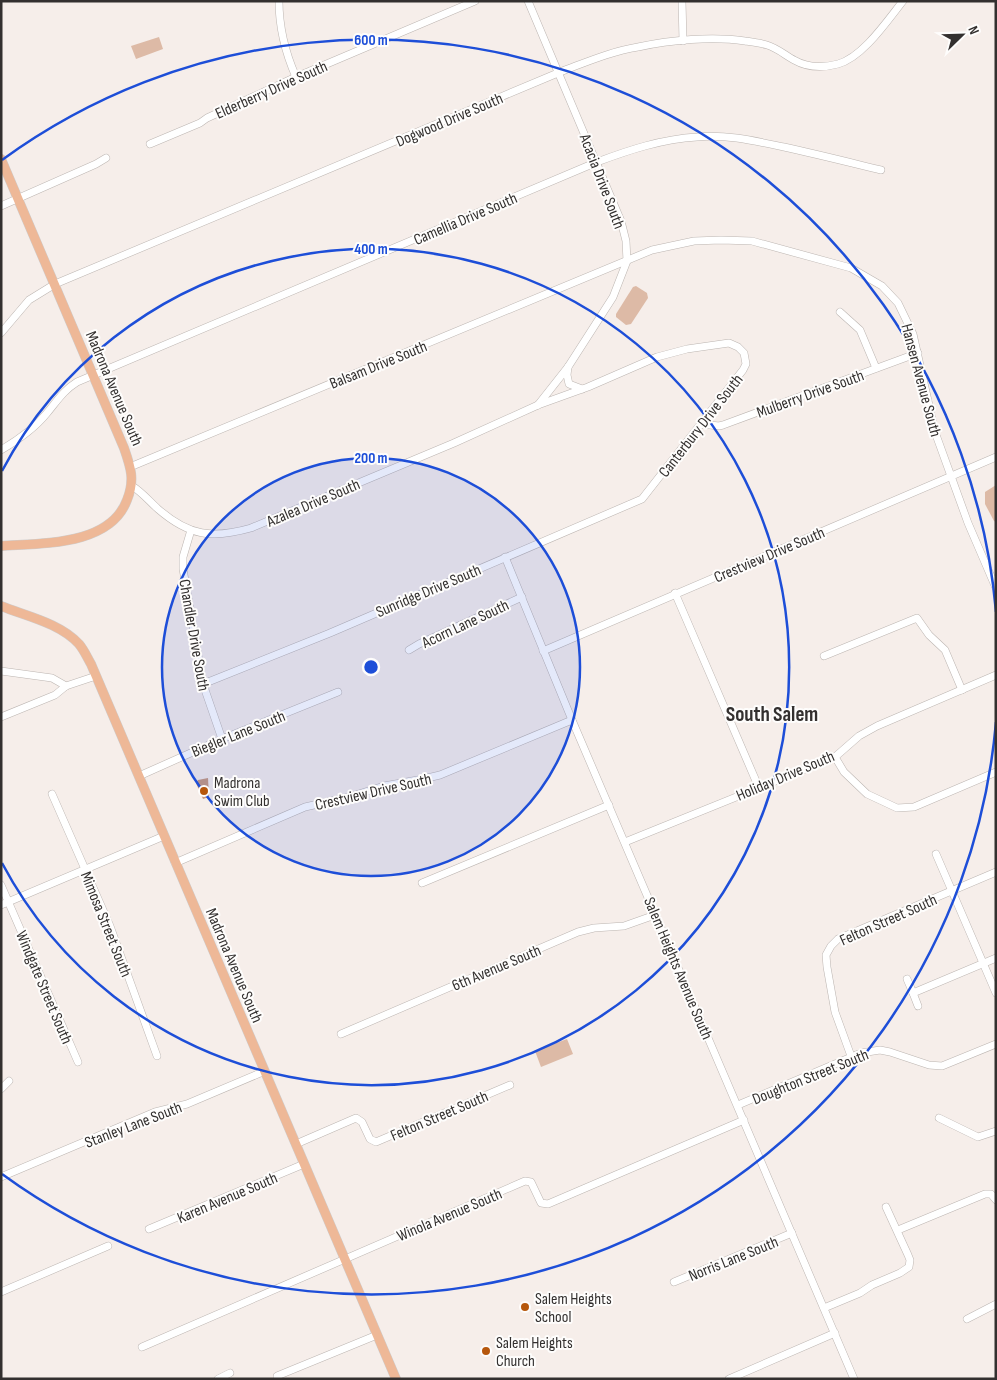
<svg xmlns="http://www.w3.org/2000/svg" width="997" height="1380" font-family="'Sofia Sans Condensed',sans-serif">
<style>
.green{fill:#ddbaa6}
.water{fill:#c89a80}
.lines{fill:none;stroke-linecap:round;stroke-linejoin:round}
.minor-casing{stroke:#bcb5b1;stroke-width:8}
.major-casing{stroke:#cecdcd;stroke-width:10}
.minor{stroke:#fff;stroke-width:7}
.major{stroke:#eeb897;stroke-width:9}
.ring{fill:none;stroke:#1d4ed8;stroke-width:2.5}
.poi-dot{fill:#b6570c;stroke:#fefdfc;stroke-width:2}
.labels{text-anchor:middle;stroke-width:4;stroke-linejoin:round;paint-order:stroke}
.street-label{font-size:16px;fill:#33302f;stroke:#fefdfc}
.poi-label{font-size:16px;fill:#33302f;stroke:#fefdfc;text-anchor:start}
.district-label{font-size:21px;font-weight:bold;fill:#33302f;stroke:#fefdfc}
.centre{fill:#1d4ed8;stroke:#fefdfc;stroke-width:2.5}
.ring-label{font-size:15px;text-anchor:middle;font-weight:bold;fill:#1d4ed8;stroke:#fefdfc;stroke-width:4;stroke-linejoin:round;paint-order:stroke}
</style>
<rect width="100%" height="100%" fill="#f6eeea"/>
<g class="green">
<path d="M 159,37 L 163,49 L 136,59 L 131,46 Z"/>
<path d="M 636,286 L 647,293 L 648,298 L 631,324 L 626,325 L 616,317 L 616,314 L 633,287 Z"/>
<path d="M 996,485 L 996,522 L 994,521 L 985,504 L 985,492 Z"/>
<path d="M 567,1039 L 573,1054 L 541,1067 L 535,1051 Z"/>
</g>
<path class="water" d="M 208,778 L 209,797 L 203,799 L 196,783 L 198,780 Z"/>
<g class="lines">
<g class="minor-casing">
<g id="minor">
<path d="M 279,1 C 279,29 285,52 296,77"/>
<path d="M 528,1 L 621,221 L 626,241 L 627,261 L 613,297 L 568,367 L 538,405"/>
<path d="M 682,1 L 683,41"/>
<path d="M 150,144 L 200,123 L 207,118 L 296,77 L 475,1"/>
<path d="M 1,206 L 96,164 L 106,158"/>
<path d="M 840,312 L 860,330 L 876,368"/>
<path d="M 1,333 L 29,300 L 55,284 L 565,70 C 589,61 613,51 638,47 C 670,40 712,36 745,41 C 752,42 760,43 767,45 C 777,48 785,55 794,60 C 808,68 823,68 838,64 C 863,57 887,21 903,1"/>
<path d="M 568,367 L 567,375 L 569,384 L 582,389"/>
<path d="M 701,424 L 719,426 L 723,425 L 918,353"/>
<path d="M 1,450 C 18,440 35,428 47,413 C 57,401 64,390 77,382 L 597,162 C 629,150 662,139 697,137 C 726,134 755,141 784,147 C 816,154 848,162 881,170"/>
<path d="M 130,467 L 652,250 L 694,241 L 721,240 L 752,241 L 851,268 L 882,286 L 898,303 L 913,334 L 935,432 L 968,523 L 996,588"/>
<path d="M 132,486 C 142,492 149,501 158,509 C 189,536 212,539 251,528 L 454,443 L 538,405 L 588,387 L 657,357 L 687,349 L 729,343 L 738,347 L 744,353 L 746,364 L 743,370 L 642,499 L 330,633 L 203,684"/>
<path d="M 191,530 L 183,557 L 183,569 L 203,684 L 222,739"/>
<path d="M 505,557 L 572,720 L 854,1379"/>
<path d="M 675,593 L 759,788"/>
<path d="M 409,650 L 419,644 L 522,597"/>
<path d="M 543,651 L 996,457"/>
<path d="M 824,656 L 917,618 L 929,635 L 945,650 L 962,690"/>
<path d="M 1,671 L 52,678 L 66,686"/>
<path d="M 1,717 L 55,695 L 66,686 L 96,676"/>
<path d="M 835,757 L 844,772 L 867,794 L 897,808 L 914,807 L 996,772"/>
<path d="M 139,776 L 222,739 L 338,692"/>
<path d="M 52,794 L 110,926 L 157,1056"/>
<path d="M 625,842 L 835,757 L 859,736 L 877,726 L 996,675"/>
<path d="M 936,854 L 996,993"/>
<path d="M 175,863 L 305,807 L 349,797 L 384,786 L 423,779 L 440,775 L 572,720"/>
<path d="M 422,883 L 609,805"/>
<path d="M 1,885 L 78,1062"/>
<path d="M 1,905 L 164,836"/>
<path d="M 907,979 L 913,993"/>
<path d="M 918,1006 L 913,993 L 996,958"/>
<path d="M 341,1034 L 578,932 L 594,928 L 624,926 L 655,915"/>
<path d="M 851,1056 L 835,1012 L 827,967 L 826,955 L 831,946 L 838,939 L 996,872"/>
<path d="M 1,1089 L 9,1081"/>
<path d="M 738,1105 L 861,1053 L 880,1050 L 890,1052 L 929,1065 L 942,1066 L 996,1044"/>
<path d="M 939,1118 L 978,1137 L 996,1131"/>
<path d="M 296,1144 L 356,1118 L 362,1122 L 370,1139 L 376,1142 L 510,1085"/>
<path d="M 1,1177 L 155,1112 L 187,1104 L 265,1071"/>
<path d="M 149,1229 L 304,1164"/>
<path d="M 898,1230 L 985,1194 L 991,1194 L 996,1200"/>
<path d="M 674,1282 L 792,1233"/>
<path d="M 1,1292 L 108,1246"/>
<path d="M 824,1308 L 860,1293 L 872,1285 L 900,1273 L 909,1267 L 910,1260 L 908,1255 L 886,1207"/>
<path d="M 967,1319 L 996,1304"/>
<path d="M 142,1347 L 525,1181 L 531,1182 L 541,1203 L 548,1204 L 744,1120"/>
<path d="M 218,1379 L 230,1373"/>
<path d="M 277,1379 L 277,1376 L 377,1335"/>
<path d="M 729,1379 L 835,1333"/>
</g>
</g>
<g class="major-casing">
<g id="major">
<path d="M 1,159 L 124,448 C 131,468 135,480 127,500 C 110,546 42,543 1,546"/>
<path d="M 1,606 C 26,616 60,623 79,644 C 84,650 87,657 91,664 L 396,1379"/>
</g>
</g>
<use href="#minor" class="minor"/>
<use href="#major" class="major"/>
</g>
<circle cx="371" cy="667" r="209" fill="#1d4ed8" fill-opacity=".12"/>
<g class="ring">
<circle cx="371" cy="667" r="209"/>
<path d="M2 471A418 418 0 1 1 2 863"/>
<path d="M996 722A627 627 0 0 1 2 1174M2 160A627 627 0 0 1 996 612"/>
</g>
<g class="poi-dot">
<circle cx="204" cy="791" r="5"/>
<circle cx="525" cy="1307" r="5"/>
<circle cx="486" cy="1351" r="5"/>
</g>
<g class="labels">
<g class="street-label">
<text transform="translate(271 89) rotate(-24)" y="6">Elderberry Drive South</text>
<text transform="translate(449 119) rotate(-23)" y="6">Dogwood Drive South</text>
<text transform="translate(603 181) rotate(69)" y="6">Acacia Drive South</text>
<text transform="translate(465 218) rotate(-23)" y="6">Camellia Drive South</text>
<text transform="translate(378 364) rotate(-22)" y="6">Balsam Drive South</text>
<text transform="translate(922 380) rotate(75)" y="6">Hansen Avenue South</text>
<text transform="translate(115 388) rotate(67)" y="6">Madrona Avenue South</text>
<text transform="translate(810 393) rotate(-20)" y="6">Mulberry Drive South</text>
<text transform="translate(700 425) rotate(-52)" y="6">Canterbury Drive South</text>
<text transform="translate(313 502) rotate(-23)" y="6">Azalea Drive South</text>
<text transform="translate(769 554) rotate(-23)" y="6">Crestview Drive South</text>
<text transform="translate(428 590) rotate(-23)" y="6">Sunridge Drive South</text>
<text transform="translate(465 623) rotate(-25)" y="6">Acorn Lane South</text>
<text transform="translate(195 635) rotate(80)" y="6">Chandler Drive South</text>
<text transform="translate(238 733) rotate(-22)" y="6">Biegler Lane South</text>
<text transform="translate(785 775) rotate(-23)" y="6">Holiday Drive South</text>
<text transform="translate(373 791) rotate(-13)" y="6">Crestview Drive South</text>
<text transform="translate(888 919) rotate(-24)" y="6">Felton Street South</text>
<text transform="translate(107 924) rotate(68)" y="6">Mimosa Street South</text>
<text transform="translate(235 965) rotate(67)" y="6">Madrona Avenue South</text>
<text transform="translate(496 967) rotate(-23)" y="6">6th Avenue South</text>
<text transform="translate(679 968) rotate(67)" y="6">Salem Heights Avenue South</text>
<text transform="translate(45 987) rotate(67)" y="6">Windgate Street South</text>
<text transform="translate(810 1076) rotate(-22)" y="6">Doughton Street South</text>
<text transform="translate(439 1115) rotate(-23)" y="6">Felton Street South</text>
<text transform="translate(133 1124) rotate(-21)" y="6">Stanley Lane South</text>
<text transform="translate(227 1197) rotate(-23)" y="6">Karen Avenue South</text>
<text transform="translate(449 1214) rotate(-23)" y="6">Winola Avenue South</text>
<text transform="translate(733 1258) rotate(-22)" y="6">Norris Lane South</text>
</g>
<g class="poi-label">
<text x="214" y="788">Madrona<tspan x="214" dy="18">Swim Club</tspan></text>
<text x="535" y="1304">Salem Heights<tspan x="535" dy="18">School</tspan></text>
<text x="496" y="1348">Salem Heights<tspan x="496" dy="18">Church</tspan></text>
</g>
<g class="district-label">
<text x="772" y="721">South Salem</text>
</g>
</g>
<circle cx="371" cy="667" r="8" class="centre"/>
<g class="ring-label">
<text x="371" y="45">600 m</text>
<text x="371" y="254">400 m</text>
<text x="371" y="463">200 m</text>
</g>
<rect width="997" height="1380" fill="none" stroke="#33302f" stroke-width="5"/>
<g transform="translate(962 35) rotate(67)" stroke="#fefdfc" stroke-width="4" paint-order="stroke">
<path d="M0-4L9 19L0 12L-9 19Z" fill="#33302f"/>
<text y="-8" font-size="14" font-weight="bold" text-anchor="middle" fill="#33302f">N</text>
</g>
</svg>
